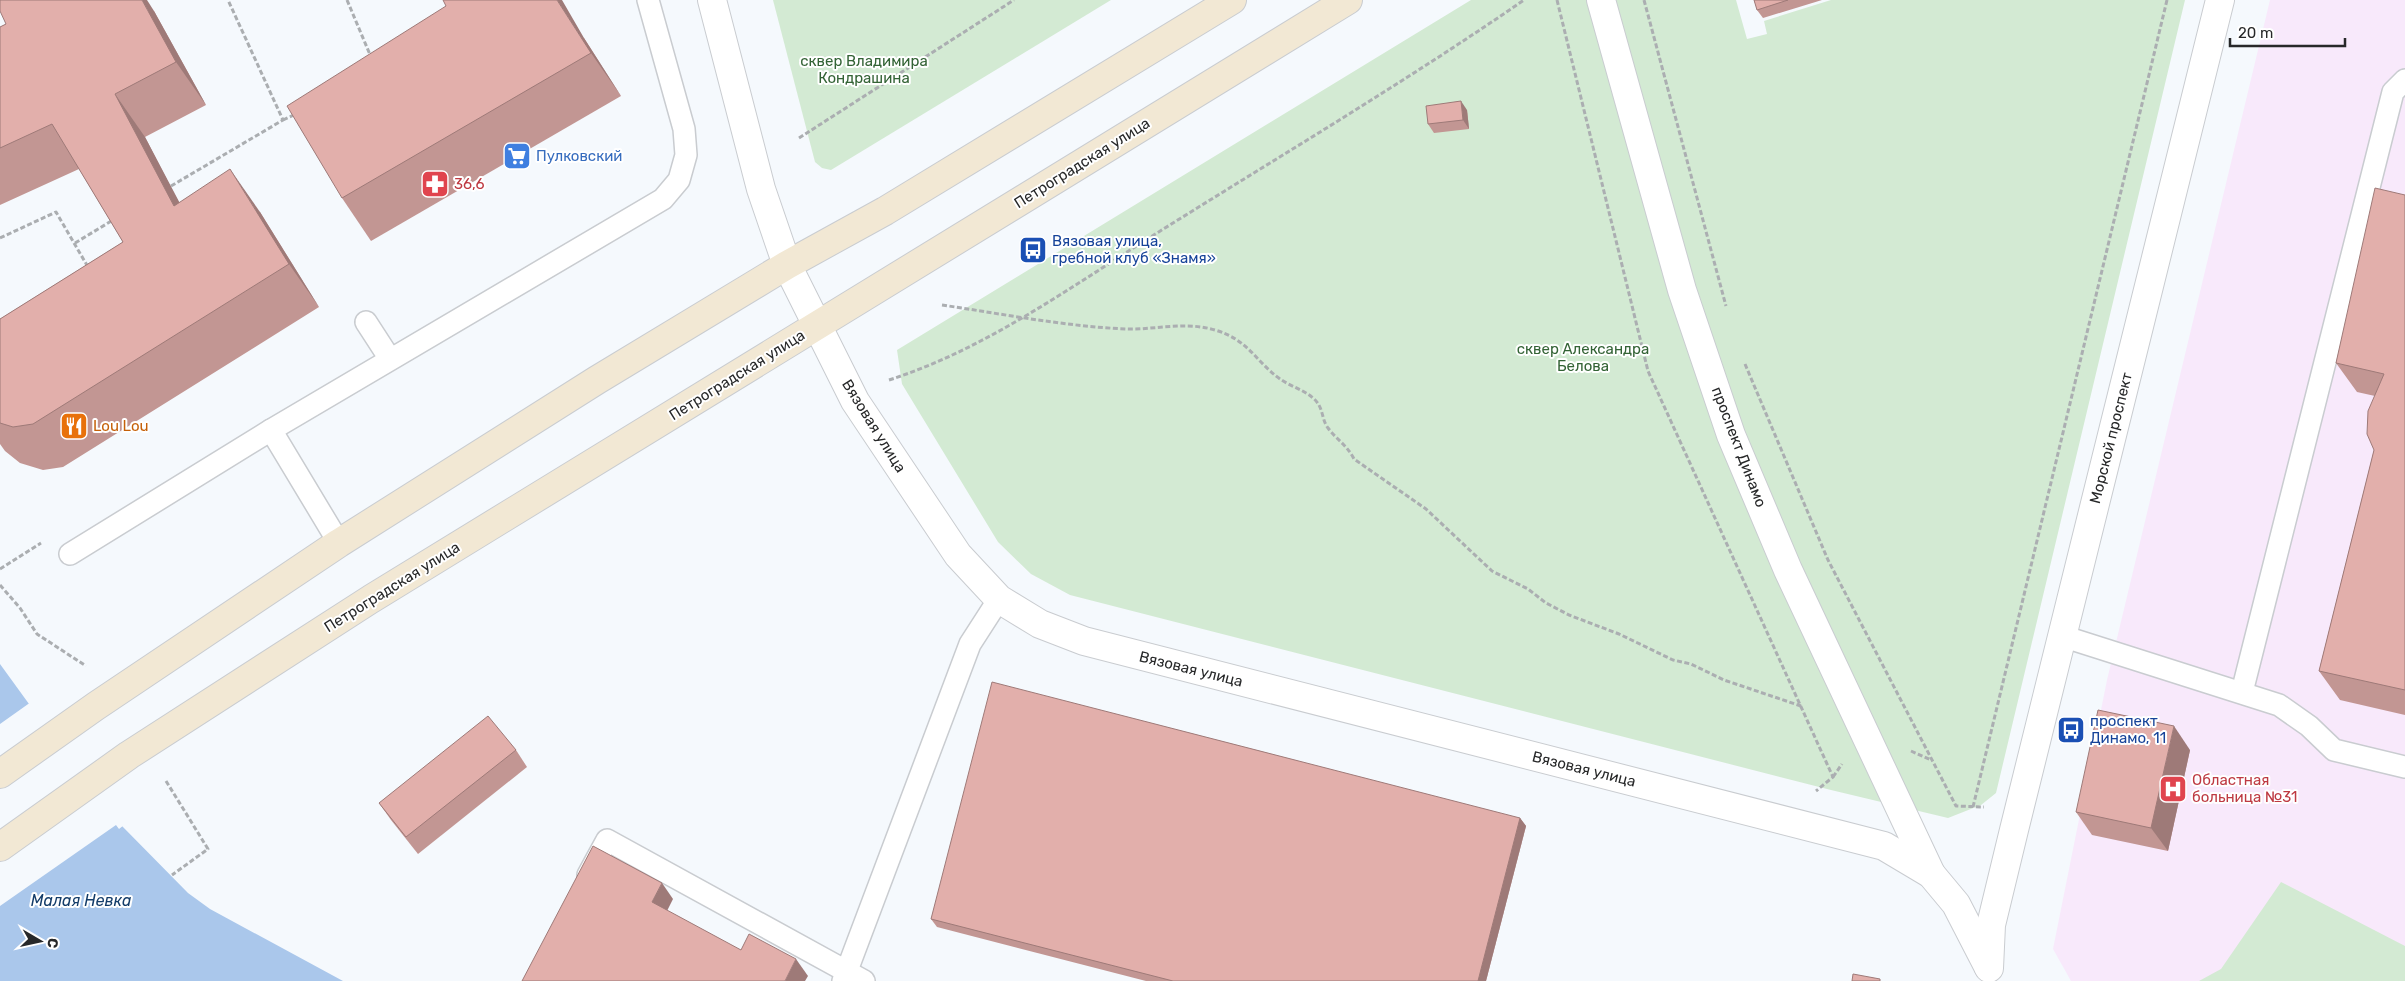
<svg xmlns="http://www.w3.org/2000/svg" width="2405" height="981" font-family="Rubik,sans-serif">
<style>
.medical{fill:#f8e9fb}
.green{fill:#d3ead3}
.water{fill:#aac7eb}
.pier{fill:#f5f9fd}
.lines{fill:none;stroke-linecap:round;stroke-linejoin:round}
.lane-casing{stroke:#c9ccd0;stroke-width:24}
.street-casing{stroke:#c9ccd0;stroke-width:30}
.secondary-casing{stroke:#c9ccd0;stroke-width:30}
.path{stroke:#abaeb1;stroke-width:3;stroke-dasharray:5 2.5;stroke-linecap:butt}
.lane{stroke:#fff;stroke-width:21}
.street{stroke:#fff;stroke-width:28}
.secondary{stroke:#f2e8d4;stroke-width:28}
.wall{fill:#c29693}
.shaded-wall{fill:#9e7a78}
.building{fill:#e2afab;stroke:#9e7a78}
.labels{text-anchor:middle;stroke-width:4;stroke-linejoin:round;paint-order:stroke}
.park-label{font-size:15px;fill:#336335;stroke:#fff}
.shop-label{font-size:15px;fill:#366cbe;stroke:#fff;text-anchor:start}
.street-label{font-size:15px;fill:#272829;stroke:#fff}
.health-label{font-size:15px;fill:#be3a42;stroke:#fff;text-anchor:start}
.transit-label{font-size:15px;fill:#164399;stroke:#fff;text-anchor:start}
.food-label{font-size:15px;fill:#c56008;stroke:#fff;text-anchor:start}
.water-label{font-size:16px;font-style:italic;fill:#133c69;stroke:#fff}
</style>
<rect width="100%" height="100%" fill="#f5f9fd"/>
<path class="medical" d="M 2270,0 L 2405,0 L 2405,981 L 2071,981 L 2053,949 L 2107,680 Z"/>
<g class="green">
<path d="M 773,0 L 1111,0 L 831,170 L 822,168 L 815,162 Z"/>
<path d="M 1471,0 L 1736,0 L 1747,39 L 1767,34 L 1764,21 L 1831,0 L 2185,0 L 1996,793 L 1981,805 L 1948,818 L 1831,790 L 1070,595 L 1031,574 L 998,542 L 902,384 L 897,350 Z"/>
<path d="M 2281,882 L 2405,946 L 2405,981 L 2199,981 L 2221,969 Z"/>
</g>
<path class="water" d="M 0,664 L 119,828 L 122,826 L 188,893 L 210,909 L 343,981 L 0,981 Z"/>
<path class="pier" d="M 31,702 L 120,825 L 124,825 L 119,829 L 116,825 L 0,906 L 0,724 Z"/>
<g class="lines">
<g class="lane-casing">
<g id="lane">
<path d="M 366,322 L 390,359"/>
<path d="M 339,543 L 271,430 L 663,199 L 679,180 L 686,155 L 684,129 L 648,0"/>
<path d="M 70,554 L 271,430"/>
<path d="M 2062,636 L 2279,705 L 2309,726 L 2334,750 L 2405,767"/>
<path d="M 2242,692 L 2393,92 L 2405,80"/>
<path d="M 588,875 L 607,840 L 864,981"/>
<path d="M 843,981 L 970,644 L 999,599"/>
</g>
</g>
<g class="street-casing">
<g id="street">
<path d="M 712,0 L 761,189 L 787,265 L 855,401 L 958,555 L 999,599 L 1040,624 L 1084,641 L 1884,846 L 1931,874 L 1956,904 L 1988,966"/>
<path d="M 1601,0 L 1682,290 L 1731,435 L 1788,570 L 1931,874"/>
<path d="M 1989,968 L 1991,925 L 2014,830 L 2220,0"/>
</g>
</g>
<g class="secondary-casing">
<g id="secondary">
<path d="M 0,774 L 96,706 L 339,543 L 597,380 L 787,265 L 885,211 L 1232,0"/>
<path d="M 0,847 L 129,755 L 371,599 L 1348,0"/>
</g>
</g>
<g class="path">
<path d="M 347,0 L 371,57"/>
<path d="M 1557,0 L 1648,371 L 1833,777 L 1816,791"/>
<path d="M 1644,0 L 1726,306"/>
<path d="M 283,120 L 296,114"/>
<path d="M 799,138 L 1014,0"/>
<path d="M 171,186 L 283,120 L 228,0"/>
<path d="M 0,238 L 56,212 L 88,267"/>
<path d="M 75,243 L 113,220"/>
<path d="M 942,305 C 1003,314 1063,326 1125,329 C 1155,330 1185,321 1215,330 C 1249,340 1255,361 1280,379 C 1290,386 1304,390 1313,398 C 1324,407 1321,419 1328,428 C 1336,439 1347,445 1354,459 L 1426,509 L 1492,571 L 1528,589 L 1546,603 L 1569,615 L 1619,634 L 1673,660 L 1691,664 L 1724,680 L 1801,706"/>
<path d="M 1745,364 L 1828,560 L 1956,806 L 1984,807"/>
<path d="M 889,380 C 986,349 1072,286 1157,233 C 1280,156 1405,82 1524,0"/>
<path d="M 0,569 L 41,543"/>
<path d="M 0,585 L 20,608 L 37,634 L 86,666"/>
<path d="M 1911,751 L 1931,760"/>
<path d="M 1833,777 L 1842,764"/>
<path d="M 166,781 L 208,849 L 172,875"/>
<path d="M 1973,807 L 2167,0"/>
</g>
<use href="#lane" class="lane"/>
<use href="#street" class="street"/>
<use href="#secondary" class="secondary"/>
</g>
<g class="wall">
<path d="M 1754,0 L 1822,0 L 1763,18 L 1757,10 Z"/>
<path d="M 446,6 L 584,38 L 621,96 L 371,241 L 342,198 Z"/>
<path d="M 154,11 L 206,105 L 145,137 L 179,203 L 260,212 L 319,307 L 63,467 L 43,470 L 20,463 L 5,451 L 0,444 L 0,319 L 123,242 L 79,169 L 0,205 L 0,27 L 6,24 Z"/>
<path d="M 1467,110 L 1469,129 L 1434,133 L 1428,124 Z"/>
<path d="M 2405,195 L 2405,715 L 2340,700 L 2319,671 L 2374,450 L 2375,396 L 2357,392 L 2336,363 Z"/>
<path d="M 516,750 L 527,767 L 418,854 L 391,820 L 379,803 Z"/>
<path d="M 2190,750 L 2168,851 L 2092,835 L 2076,812 Z"/>
<path d="M 1520,818 L 1526,826 L 1486,981 L 1146,981 L 937,927 L 931,919 Z"/>
</g>
<g class="shaded-wall">
<path d="M 142,0 L 147,0 L 154,11 L 206,105 L 176,62 Z"/>
<path d="M 557,0 L 562,0 L 584,38 L 621,96 L 591,53 Z"/>
<path d="M 115,94 L 145,137 L 204,249 L 174,206 Z"/>
<path d="M 1461,101 L 1467,110 L 1469,129 L 1463,120 Z"/>
<path d="M 230,169 L 260,212 L 319,307 L 289,264 Z"/>
<path d="M 2174,726 L 2190,750 L 2168,851 L 2151,828 Z"/>
<path d="M 1520,818 L 1526,826 L 1486,981 L 1478,981 Z"/>
<path d="M 662,883 L 673,899 L 663,919 L 652,902 Z"/>
<path d="M 796,959 L 808,976 L 805,981 L 785,981 Z"/>
</g>
<g class="building">
<path d="M 0,0 L 142,0 L 176,62 L 115,94 L 174,206 L 230,169 L 289,264 L 33,424 L 13,427 L 0,423 L 0,319 L 123,242 L 52,124 L 0,148 L 0,27 L 6,24 L 0,11 Z"/>
<path d="M 443,0 L 557,0 L 591,53 L 342,198 L 287,106 L 446,6 Z"/>
<path d="M 1754,0 L 1788,0 L 1757,10 Z"/>
<path d="M 1461,101 L 1463,120 L 1428,124 L 1426,106 Z"/>
<path d="M 2375,188 L 2405,195 L 2405,690 L 2319,671 L 2374,450 L 2367,434 L 2368,411 L 2384,374 L 2336,363 Z"/>
<path d="M 992,682 L 1520,818 L 1478,981 L 1173,981 L 931,919 Z"/>
<path d="M 2098,710 L 2174,726 L 2151,828 L 2076,812 Z"/>
<path d="M 488,716 L 516,750 L 406,837 L 379,803 Z"/>
<path d="M 593,846 L 662,883 L 652,902 L 741,950 L 749,934 L 796,959 L 785,981 L 522,981 Z"/>
<path d="M 1853,974 L 1880,979 L 1880,981 L 1852,981 Z"/>
</g>
<defs>
<g id="supermarket-square" transform="scale(1.4375)"><rect x="-9" y="-9" width="18" height="18" rx="4" fill="#3f7fe0" stroke="#fff"/><path d="M-6-5.5h2.5l.6 2H6L4.5 2H-2.5L-4.4-4H-6ZM-1.5 3.2a1.3 1.3 0 1 0 .1 0ZM3 3.2a1.3 1.3 0 1 0 .1 0Z" fill="#fff"/></g>
<g id="pharmacy-square" transform="scale(1.4375)"><rect x="-9" y="-9" width="18" height="18" rx="4" fill="#e0444e" stroke="#fff"/><path d="M-2-6h4v4h4v4h-4v4h-4v-4h-4v-4h4Z" fill="#fff"/></g>
<g id="bus-square" transform="scale(1.4375)"><rect x="-9" y="-9" width="18" height="18" rx="4" fill="#1a4fb4" stroke="#fff"/><path d="M-5-6H5V4H4V6H2V4H-2V6H-4V4H-5ZM-3.5-4V0h7V-4ZM-3.5 1.2v1.5H-2V1.2ZM2 1.2v1.5H3.5V1.2Z" fill="#fff"/></g>
<g id="restaurant-square" transform="scale(1.4375)"><rect x="-9" y="-9" width="18" height="18" rx="4" fill="#e8710a" stroke="#fff"/><path d="M-5-6h1v4h1v-4h1v4h1v-4h1v5L-1.5 .5V6h-2V.5L-5-1ZM5-6V6H3V1.5H1.5Q1.5-4 5-6Z" fill="#fff"/></g>
<g id="hospital-square" transform="scale(1.4375)"><rect x="-9" y="-9" width="18" height="18" rx="4" fill="#e0444e" stroke="#fff"/><path d="M-5-5h3v3.5h4V-5h3V5h-3V1.5h-4V5h-3Z" fill="#fff"/></g>
</defs>
<g fill-rule="evenodd">
<use href="#supermarket-square" x="517" y="156"/>
<use href="#pharmacy-square" x="435" y="184"/>
<use href="#bus-square" x="1033" y="250"/>
<use href="#restaurant-square" x="74" y="426"/>
<use href="#bus-square" x="2071" y="730"/>
<use href="#hospital-square" x="2173" y="789"/>
</g>
<g class="labels">
<g class="park-label">
<text x="864" y="66">сквер Владимира<tspan x="864" dy="17">Кондрашина</tspan></text>
<text x="1583" y="354">сквер Александра<tspan x="1583" dy="17">Белова</tspan></text>
</g>
<g class="shop-label">
<text x="536" y="161">Пулковский</text>
</g>
<g class="street-label">
<text transform="translate(1082 163) rotate(-32)" y="5">Петроградская улица</text>
<text transform="translate(737 375) rotate(-32)" y="5">Петроградская улица</text>
<text transform="translate(874 426) rotate(58)" y="5">Вязовая улица</text>
<text transform="translate(2111 438) rotate(-76)" y="5">Морской проспект</text>
<text transform="translate(1739 447) rotate(69)" y="5">проспект Динамо</text>
<text transform="translate(392 587) rotate(-32)" y="5">Петроградская улица</text>
<text transform="translate(1191 669) rotate(14)" y="5">Вязовая улица</text>
<text transform="translate(1584 769) rotate(14)" y="5">Вязовая улица</text>
</g>
<g class="health-label">
<text x="454" y="189">36,6</text>
<text x="2192" y="785">Областная<tspan x="2192" dy="17">больница №31</tspan></text>
</g>
<g class="transit-label">
<text x="1052" y="246">Вязовая улица,<tspan x="1052" dy="17">гребной клуб «Знамя»</tspan></text>
<text x="2090" y="726">проспект<tspan x="2090" dy="17">Динамо, 11</tspan></text>
</g>
<g class="food-label">
<text x="93" y="431">Lou Lou</text>
</g>
<g class="water-label">
<text x="81" y="906">Малая Невка</text>
</g>
</g>
<g transform="translate(40 941) rotate(99)" stroke="#ffffff" stroke-width="4" paint-order="stroke">
<path d="M0-4L9 19L0 12L-9 19Z" fill="#272829"/>
<text y="-8" font-size="14" font-weight="bold" text-anchor="middle" fill="#272829">С</text>
</g>
<path d="M2230 38v8h115v-8" fill="none" stroke="#272829" stroke-width="2.5"/>
<text x="2238" y="38" font-size="15" fill="#272829" stroke="#ffffff" stroke-width="4" paint-order="stroke">20 m</text>
</svg>
